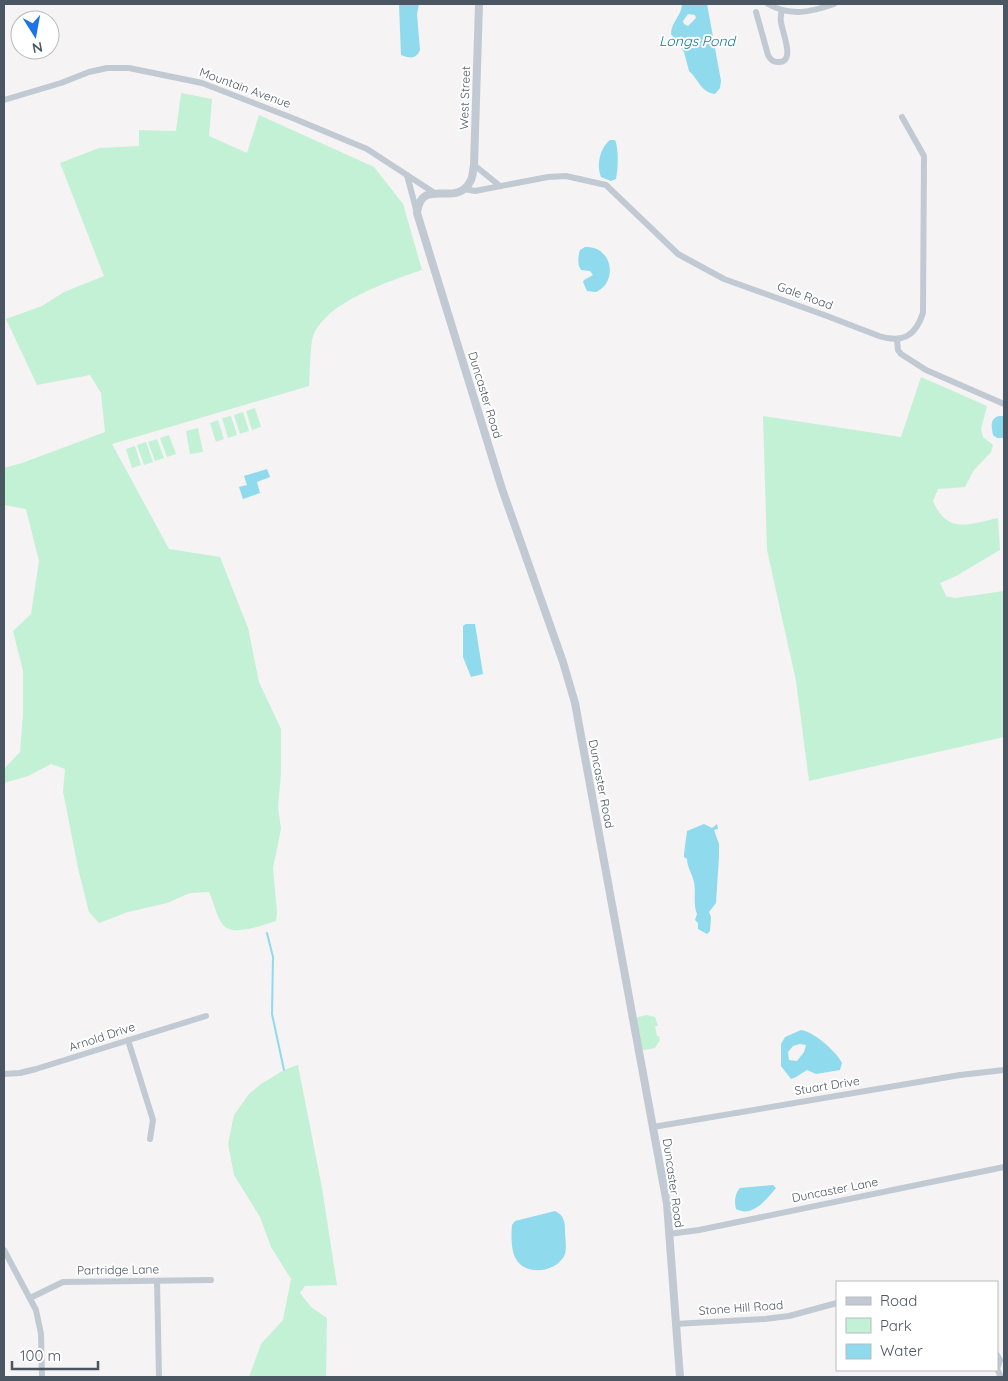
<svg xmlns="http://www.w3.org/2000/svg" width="1008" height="1381" font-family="Quicksand,sans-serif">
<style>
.green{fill:#c3f1d5}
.water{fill:#90daee;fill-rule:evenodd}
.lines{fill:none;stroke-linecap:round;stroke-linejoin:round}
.stream{stroke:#90daee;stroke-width:2}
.minor{stroke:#c1cad2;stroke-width:6}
.tertiary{stroke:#c1cad2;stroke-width:8}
.labels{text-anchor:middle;stroke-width:4;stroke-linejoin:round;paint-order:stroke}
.street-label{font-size:12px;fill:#4a5661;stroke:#fff}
.water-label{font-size:14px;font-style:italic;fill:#0c7c9b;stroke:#fff}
</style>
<rect width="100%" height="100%" fill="#f5f3f3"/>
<g class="green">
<path d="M 181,93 L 212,99 L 209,136 L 247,153 L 259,115 L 374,167 L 403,204 L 422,270 C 388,282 327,301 313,336 C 310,345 310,375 309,386 L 112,444 L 169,549 L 220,557 L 248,628 L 259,682 L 281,729 L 281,773 L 278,807 L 281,829 L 273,868 L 277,913 L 276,921 C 262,925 233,937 223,925 C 216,916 214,902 209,892 L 190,893 L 167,903 L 128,912 L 99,923 L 89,912 L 78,868 L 63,791 L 65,769 L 51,764 L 28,776 L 4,783 L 4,769 L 20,752 L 23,714 L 23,671 L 13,631 L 31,614 L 39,561 L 26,509 L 4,505 L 4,468 L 22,463 L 105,432 L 101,393 L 90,375 L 37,385 L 6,319 L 42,306 L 64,292 L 104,276 L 60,163 L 99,148 L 139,146 L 139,130 L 176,131 Z"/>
<path d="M 921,377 L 987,406 L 981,429 L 983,437 L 993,445 L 991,452 L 974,470 L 965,487 L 938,489 L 933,501 C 947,535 970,524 998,518 L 1000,550 L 956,576 L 940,583 L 946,596 L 955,598 L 1004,591 L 1004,737 L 809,781 L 796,681 L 767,550 L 763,416 L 901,437 Z"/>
<path d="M 255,408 L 261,427 L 252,430 L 246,411 Z"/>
<path d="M 243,412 L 249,431 L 240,434 L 234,415 Z"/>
<path d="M 231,416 L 237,435 L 228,438 L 222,418 Z"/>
<path d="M 218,420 L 224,439 L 216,442 L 210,423 Z"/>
<path d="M 198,428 L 203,452 L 190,454 L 186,431 Z"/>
<path d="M 169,435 L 176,454 L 167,457 L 160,438 Z"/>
<path d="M 157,439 L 164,458 L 155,461 L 148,442 Z"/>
<path d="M 146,442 L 153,462 L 144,465 L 137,445 Z"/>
<path d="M 135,446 L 141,465 L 132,468 L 126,449 Z"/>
<path d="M 647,1015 L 655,1017 L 658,1026 L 655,1026 L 657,1036 L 659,1036 L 660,1040 L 655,1048 L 644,1050 L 642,1049 L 636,1019 L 638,1017 Z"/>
<path d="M 298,1065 L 322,1188 L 337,1285 L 305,1286 L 300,1293 L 311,1307 L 327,1318 L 326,1375 L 326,1377 L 249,1377 L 261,1344 L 283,1320 L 291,1279 L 271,1247 L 260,1217 L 234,1175 L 228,1144 L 234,1115 L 249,1094 L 261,1084 L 284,1070 Z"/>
</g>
<g class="water">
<path d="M 399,4 L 419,4 L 417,14 L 420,50 C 416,60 409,58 401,55 Z"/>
<path d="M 682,4 L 707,4 L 721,81 L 720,88 L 715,94 C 700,92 698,78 689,71 L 684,52 L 671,34 C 671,22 682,15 682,4 ZM 688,14 L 695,15 L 696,18 L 688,26 L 684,24 L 683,21 Z"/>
<path d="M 610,140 L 615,140 C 619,149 618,169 616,179 L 611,181 L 601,177 C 596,165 600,148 610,140 Z"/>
<path d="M 585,247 C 612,245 619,282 596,292 L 587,291 L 583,282 L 584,280 L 593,275 L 590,271 L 581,270 C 577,264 578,257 580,250 Z"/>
<path d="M 999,416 L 1004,416 L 1004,438 L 997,438 L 993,435 C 992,427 989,419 999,416 Z"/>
<path d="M 267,469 L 270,477 L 257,482 L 260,493 L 243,499 L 239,487 L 247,485 L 244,476 Z"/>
<path d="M 466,624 L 475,624 L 483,674 L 471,677 L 463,657 L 463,626 Z"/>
<path d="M 704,824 L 712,828 L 717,824 L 718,829 L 714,830 L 719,844 L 719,856 L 716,903 L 709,912 L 711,917 L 710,931 L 707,934 L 698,929 L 698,923 L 695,920 L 697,914 C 693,904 696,892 694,882 C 692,873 687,867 687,859 L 684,857 L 684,854 L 687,831 Z"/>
<path d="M 801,1030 C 813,1031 837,1052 842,1063 L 840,1070 L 816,1074 L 807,1070 L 796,1077 L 791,1079 L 781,1066 L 781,1044 L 785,1037 ZM 800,1044 L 806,1045 L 804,1052 L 797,1061 L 789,1060 L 788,1052 L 793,1046 Z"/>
<path d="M 773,1185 L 776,1188 C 766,1200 752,1218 736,1209 C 734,1202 735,1193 740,1188 Z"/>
<path d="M 555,1211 C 564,1215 565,1222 565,1231 C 565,1238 567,1247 565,1254 C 558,1272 526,1277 516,1259 C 511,1251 511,1234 512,1225 L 515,1221 Z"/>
</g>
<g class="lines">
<path class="stream" d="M 267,933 L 273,957 L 272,1014 L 284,1070"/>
<g class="minor">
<path d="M 768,4 C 791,17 811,12 834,4"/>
<path d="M 756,12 L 768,55 C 770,59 772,62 777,62 C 797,64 782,32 781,22 C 780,18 781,14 782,10"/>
<path d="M 4,100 L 61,83 L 89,72 L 107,68 L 129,68 L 202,83 L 295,119 L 367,149 L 433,192"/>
<path d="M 474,165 L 500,186"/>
<path d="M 407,175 L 417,213"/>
<path d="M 464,189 L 475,191 L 548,177 L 566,176 L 606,185 L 678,254 L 724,279 L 827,316 L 879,336 C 903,344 916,335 923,313 L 924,156 L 902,117"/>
<path d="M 897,340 L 898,350 L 901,354 L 926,370 L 1004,404"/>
<path d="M 128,1040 L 153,1120 L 150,1139"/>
<path d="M 4,1074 L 20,1073 L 36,1069 L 206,1016"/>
<path d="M 653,1127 L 960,1075 L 1004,1070"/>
<path d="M 669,1234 L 699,1230 L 1004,1167"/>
<path d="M 4,1250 L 36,1310 L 41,1334 L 42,1377"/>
<path d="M 157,1281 L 159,1377"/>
<path d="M 30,1298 L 63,1282 L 211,1280"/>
<path d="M 675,1324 L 765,1319 L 789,1316 L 837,1303"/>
<path d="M 997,1355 L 1000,1360 L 997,1369 L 1001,1377"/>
</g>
<path class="tertiary" d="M 479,4 L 474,165 C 473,169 473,176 471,180 C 457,210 421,175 417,213 L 502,489 L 563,662 L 575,703 L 667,1204 L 680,1377"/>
</g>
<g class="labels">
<g class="street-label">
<text transform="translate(245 88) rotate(20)" y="4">Mountain Avenue</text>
<text transform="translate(465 98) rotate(-88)" y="4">West Street</text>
<text transform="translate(805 296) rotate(20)" y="4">Gale Road</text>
<text transform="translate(485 395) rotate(73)" y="4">Duncaster Road</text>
<text transform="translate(601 784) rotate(79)" y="4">Duncaster Road</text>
<text transform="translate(102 1037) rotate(-18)" y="4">Arnold Drive</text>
<text transform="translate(827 1086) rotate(-9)" y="4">Stuart Drive</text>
<text transform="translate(673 1183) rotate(82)" y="4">Duncaster Road</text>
<text transform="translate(835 1190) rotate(-11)" y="4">Duncaster Lane</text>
<text transform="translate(118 1270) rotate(-1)" y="4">Partridge Lane</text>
<text transform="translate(741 1308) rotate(-4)" y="4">Stone Hill Road</text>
</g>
<g class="water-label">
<text x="697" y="46">Longs Pond</text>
</g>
</g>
<rect width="1008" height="1381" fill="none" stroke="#4a5661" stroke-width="10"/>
<rect x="836" y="1281" width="162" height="90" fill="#ffffff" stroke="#b7bbc0"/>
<rect x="846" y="1297" width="25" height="8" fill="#c1cad2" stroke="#b7bbc0"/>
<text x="880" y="1306" font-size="15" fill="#4a5661">Road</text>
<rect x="846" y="1318" width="25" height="15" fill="#c3f1d5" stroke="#b7bbc0"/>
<text x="880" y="1331" font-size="15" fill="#4a5661">Park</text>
<rect x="846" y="1344" width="25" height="15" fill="#90daee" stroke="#b7bbc0"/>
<text x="880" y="1356" font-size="15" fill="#4a5661">Water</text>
<g transform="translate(35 35) rotate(169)"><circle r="24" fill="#ffffff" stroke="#b7bbc0"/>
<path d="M0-4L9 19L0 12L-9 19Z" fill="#1a73e8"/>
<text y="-8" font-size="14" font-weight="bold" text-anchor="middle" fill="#4a5661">N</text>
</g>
<path d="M12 1361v8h86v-8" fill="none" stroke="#4a5661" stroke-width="2.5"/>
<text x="20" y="1361" font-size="15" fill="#4a5661" stroke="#ffffff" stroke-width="4" paint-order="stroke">100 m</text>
</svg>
